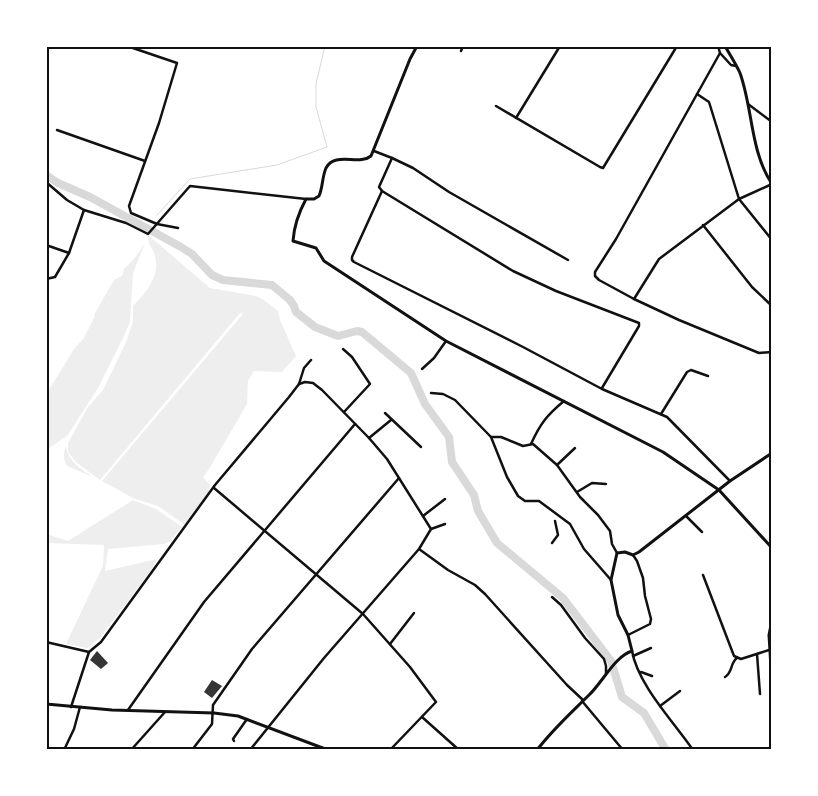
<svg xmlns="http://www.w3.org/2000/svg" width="818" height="796" font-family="Raleway,sans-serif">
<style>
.green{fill:#eee}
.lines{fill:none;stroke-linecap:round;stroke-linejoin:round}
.stream{stroke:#d9d9d9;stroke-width:1}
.river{stroke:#d9d9d9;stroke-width:8}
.building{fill:#353535}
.minor{stroke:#111;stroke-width:2.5}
.tertiary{stroke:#111;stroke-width:3}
.neatline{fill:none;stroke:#111;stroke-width:2}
</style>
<rect width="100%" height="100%" fill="#fff"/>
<g class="green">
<path d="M 148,235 L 210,288 L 256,296 L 264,300 L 278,311 L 280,320 L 296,356 L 282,372 L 254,371 L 248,381 L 247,404 L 209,469 L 203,477 L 210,485 L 209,492 L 185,525 L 158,506 L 133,498 L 102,481 L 243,314 L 240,313 L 100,480 L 76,462 L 68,452 L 68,443 L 88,407 L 103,390 L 127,340 L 133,321 L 133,306 C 147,292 162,274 154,253 C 151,244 148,246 148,235 Z"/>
<path d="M 145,243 L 133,273 L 130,322 L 124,336 L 98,388 L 67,436 L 46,450 L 46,395 L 74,349 L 84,338 L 95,316 L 94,315 L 114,280 L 122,276 L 124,269 L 135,258 Z"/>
<path d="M 66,446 C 68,461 81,469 93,477 L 67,466 C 63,459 63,454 66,446 Z"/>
<path d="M 133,500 L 156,509 L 182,527 L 169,542 L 164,544 L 108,549 L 105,571 L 157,559 L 152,569 L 100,638 L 87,648 L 66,644 L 103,566 L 104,545 L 46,543 L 46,534 L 68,541 Z"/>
</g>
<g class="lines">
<path class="stream" d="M 157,215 L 190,179 L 277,165 L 327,147 L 316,107 L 316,84 L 325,46"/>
<path class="river" d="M 46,175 L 58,183 L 90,197 L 181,247 L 192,254 L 212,275 L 223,280 L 272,285 L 290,300 L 294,306 L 296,312 L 315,327 L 338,336 L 357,331 L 362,332 L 411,373 L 425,404 L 449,437 L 452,462 L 474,495 L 478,511 L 497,543 L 563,598 L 611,661 L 622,697 L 644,713 L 666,750"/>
</g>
<g class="building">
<path d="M 97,651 L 108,663 L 101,669 L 90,660 Z"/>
<path d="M 212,680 L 222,686 L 212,698 L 204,692 Z"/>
</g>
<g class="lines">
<g class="minor">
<path d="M 127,46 L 177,63 L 159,123 L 129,206 L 131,213 L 157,224 L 178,228"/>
<path d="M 718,46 L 720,53 L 616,239 L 595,272 L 595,276 L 599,280 L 634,299 L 659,259 L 739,199 L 772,240"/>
<path d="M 461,51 L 463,46"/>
<path d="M 720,53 L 731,65 L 736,66"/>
<path d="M 697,94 L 709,102 L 739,199 L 772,184"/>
<path d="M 748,104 L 772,122"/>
<path d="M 496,106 L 600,167 L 603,168 L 677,46"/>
<path d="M 516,118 L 560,46"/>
<path d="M 57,130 L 145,161"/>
<path d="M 374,151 L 392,158 L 379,187 L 382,191 L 513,271 L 556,291 L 639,323 L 639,326 L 602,388"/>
<path d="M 392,158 L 413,168 L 449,192 L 568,260"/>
<path d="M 46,182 L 67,200 L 84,210 L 69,253 L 55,277 L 46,279"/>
<path d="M 382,191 L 352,257 L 352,260 L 354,262 L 523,347 L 602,389 L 667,417 L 730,481"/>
<path d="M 84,210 L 126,223 L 148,234 L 190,186 L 306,199"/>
<path d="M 703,225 L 752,287 L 772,306"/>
<path d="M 46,245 L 69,253"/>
<path d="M 634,299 L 679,320 L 759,353 L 772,352"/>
<path d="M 343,349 L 352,357 L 370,384 L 344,412"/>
<path d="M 422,369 L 434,358 L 446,341"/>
<path d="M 431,393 L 443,394 L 455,400 L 491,437 L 507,477 L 518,496 L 525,501 L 539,501 L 570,524 L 584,549 L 611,580"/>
<path d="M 385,413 L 421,447"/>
<path d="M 661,414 L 687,372 L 691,370 L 708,376"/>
<path d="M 491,437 L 501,437 L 523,446 L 533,444 L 557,465 L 580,497 L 598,515 L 610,531 L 612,544 L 617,553"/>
<path d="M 369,438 L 391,420"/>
<path d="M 531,444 C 540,424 547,415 564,401"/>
<path d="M 557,465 L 575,448"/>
<path d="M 214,488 L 363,614 L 410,667 L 436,702 L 390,750"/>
<path d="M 577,492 L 592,483 L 606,484"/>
<path d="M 423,516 L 445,499"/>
<path d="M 686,516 L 702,532"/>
<path d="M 431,529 L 445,524"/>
<path d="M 552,543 L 558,535 L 555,521"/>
<path d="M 419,549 L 448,570 L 475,585 L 485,594 L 567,685 L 583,700"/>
<path d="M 703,575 L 734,656 L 741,659 L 769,650"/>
<path d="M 552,597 L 561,605 L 585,638 L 604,659 L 606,666 L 606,674"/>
<path d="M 628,635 L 650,624 L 651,619 L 645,596 L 643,578 L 637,561 L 633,555"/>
<path d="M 46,642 L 89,652"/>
<path d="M 390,644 L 414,613"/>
<path d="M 632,651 C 638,685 674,722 693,750"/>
<path d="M 757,654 L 760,694"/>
<path d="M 633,656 L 651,648"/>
<path d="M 641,672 L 652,676"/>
<path d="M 725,677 C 733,672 730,663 737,658"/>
<path d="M 582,701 L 623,750"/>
<path d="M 660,706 L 680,691"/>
<path d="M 71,707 L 89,652 L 101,642 L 215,485 L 289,397 L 299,384 L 304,368 L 311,360"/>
<path d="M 128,710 L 204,602 L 355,424"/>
<path d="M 422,717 L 459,750"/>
<path d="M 234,741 L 233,739 L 247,719"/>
<path d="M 64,750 L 74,729 L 80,707"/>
<path d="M 131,750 L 165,712"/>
<path d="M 192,750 L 212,724 L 213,705 L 252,649 L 399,478"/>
<path d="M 250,750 L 324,658 L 419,549 L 431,529 L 387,459 L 369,438 L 322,390 L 313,383 L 305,382 L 299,384"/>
</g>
<g class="tertiary">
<path d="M 417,46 L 410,59 L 371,156 C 359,166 335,151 326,168 C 322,177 323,187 319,196 L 314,199 L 306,199 C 299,212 294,226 293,241 L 316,248 L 324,261 L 446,341 L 663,452 L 719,490 L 772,548"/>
<path d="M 725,46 C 730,55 736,64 740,73 C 753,109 750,151 772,184"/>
<path d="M 772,620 L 769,635 L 772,685"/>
<path d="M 46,704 L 112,710 L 214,713 L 238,716 L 328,750"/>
<path d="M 537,750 C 553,729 571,713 589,695 C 602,683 615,656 632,651 L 628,635 L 618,615 L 611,580 L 617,553 L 625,552 L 633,555 L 639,552 L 730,481 L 772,453"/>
</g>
</g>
<rect width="818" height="796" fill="none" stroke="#ffffff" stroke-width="95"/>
<rect x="48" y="48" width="722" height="700" class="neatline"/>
</svg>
